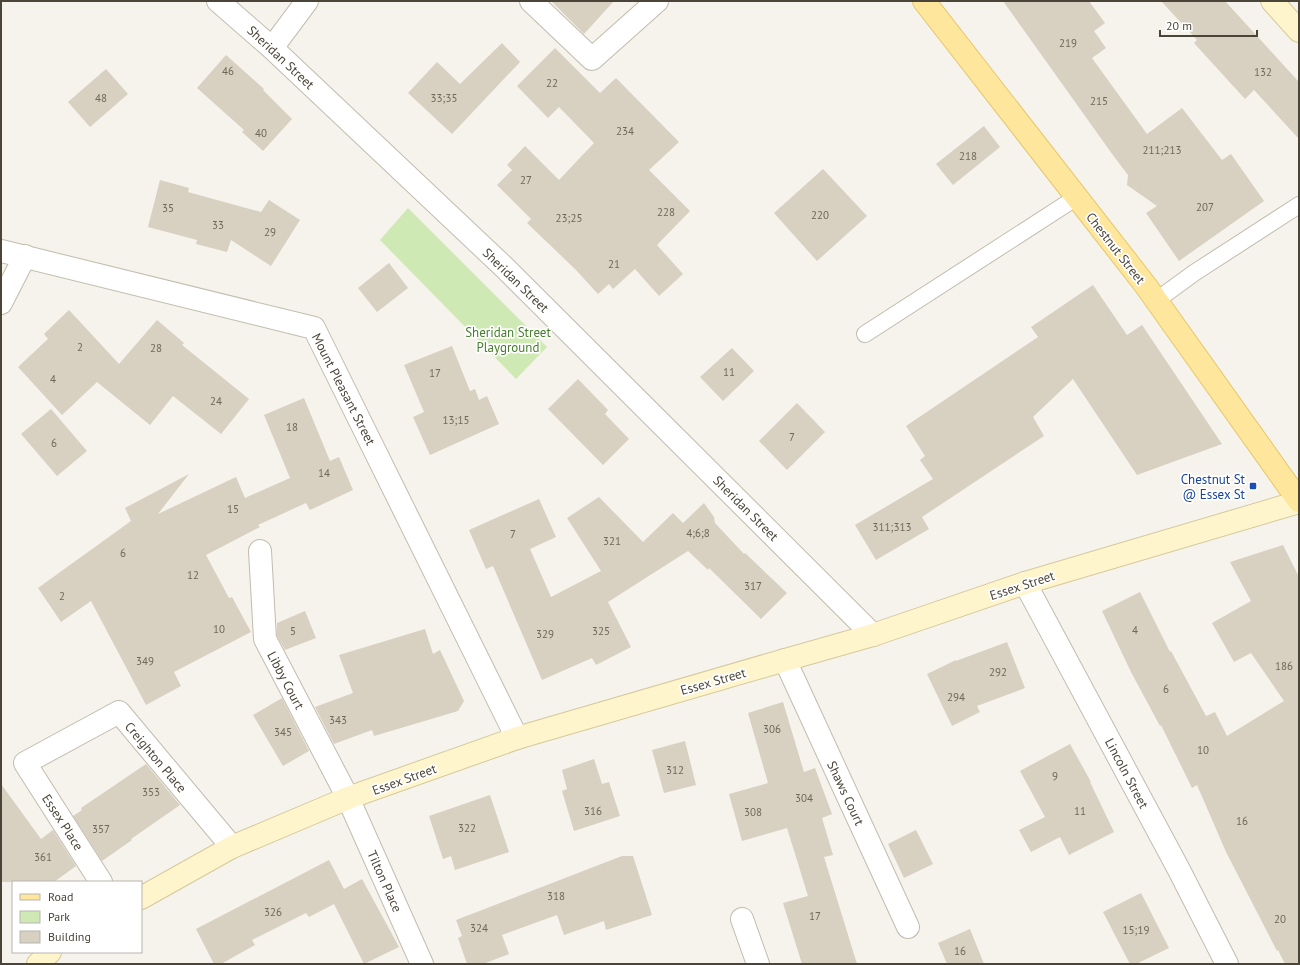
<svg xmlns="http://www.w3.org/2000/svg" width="1300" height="965" font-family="'PT Sans',sans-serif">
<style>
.green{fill:#cfe9b5}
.building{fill:#d8d0c1}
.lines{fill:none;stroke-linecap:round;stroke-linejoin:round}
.lane-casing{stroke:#c2bcae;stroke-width:18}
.street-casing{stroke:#c2bcae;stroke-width:24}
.secondary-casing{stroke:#d5c99b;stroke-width:24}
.primary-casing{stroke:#e5c66b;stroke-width:24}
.lane{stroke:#fff;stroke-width:16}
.street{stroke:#fff;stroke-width:22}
.secondary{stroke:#fff5cd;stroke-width:22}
.primary{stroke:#fee79c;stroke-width:22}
.transit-dot{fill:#1a4fb4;stroke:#fff;stroke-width:1.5}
.labels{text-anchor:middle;stroke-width:3.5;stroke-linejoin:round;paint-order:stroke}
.number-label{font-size:11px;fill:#6e685b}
.street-label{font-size:13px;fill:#4b4539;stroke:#fff}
.park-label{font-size:13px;fill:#467e2b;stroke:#fff}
.transit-label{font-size:13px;fill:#164399;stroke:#fff;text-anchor:end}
</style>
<rect width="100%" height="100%" fill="#f6f3ec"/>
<path class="green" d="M 408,208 L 547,347 L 516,379 L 380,240 Z"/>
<g class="building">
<path d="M 551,1 L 614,1 L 584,34 Z"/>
<path d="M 1003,1 L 1089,1 L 1105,23 L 1094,31 L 1106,48 L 1092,58 L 1147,134 L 1182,108 L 1222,160 L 1231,154 L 1264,201 L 1179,261 L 1146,213 L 1157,206 L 1127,185 L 1128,175 L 1115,158 Z"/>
<path d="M 1161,1 L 1225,1 L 1299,82 L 1299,139 L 1254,90 L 1245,99 L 1194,43 L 1197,40 Z"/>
<path d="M 502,43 L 520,62 L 452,134 L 408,93 L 437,62 L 460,84 Z"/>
<path d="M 555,48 L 600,93 L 616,78 L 679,142 L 649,170 L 690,211 L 657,245 L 683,274 L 659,296 L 635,269 L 613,289 L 609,284 L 598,294 L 576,270 L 527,223 L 531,219 L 497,185 L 512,170 L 507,165 L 525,146 L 559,180 L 594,143 L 559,107 L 548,118 L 517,86 Z"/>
<path d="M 226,55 L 264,89 L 263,90 L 292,119 L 263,151 L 242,132 L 244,130 L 197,88 Z"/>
<path d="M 106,69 L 128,94 L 90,127 L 68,102 Z"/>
<path d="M 984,126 L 1000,147 L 953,185 L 936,164 Z"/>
<path d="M 823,169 L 867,216 L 817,261 L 774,213 Z"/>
<path d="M 160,180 L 189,188 L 188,192 L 261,212 L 269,200 L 300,220 L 271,266 L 231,240 L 227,252 L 196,244 L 197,240 L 148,227 Z"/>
<path d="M 389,263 L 408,288 L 377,312 L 358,288 Z"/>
<path d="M 1093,285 L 1127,335 L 1142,325 L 1222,444 L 1137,475 L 1073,379 L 1033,417 L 1044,436 L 922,517 L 929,529 L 876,560 L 855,525 L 933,479 L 920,460 L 925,456 L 906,426 L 1038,337 L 1031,327 Z"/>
<path d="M 69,310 L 119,364 L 157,320 L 184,343 L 182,345 L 249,399 L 221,434 L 173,396 L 150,425 L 97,382 L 62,415 L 18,367 L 48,339 L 44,334 Z"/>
<path d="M 452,346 L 470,391 L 475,389 L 479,400 L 487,396 L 499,424 L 430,455 L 413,417 L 424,412 L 404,365 Z"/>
<path d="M 732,348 L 754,371 L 723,401 L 700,377 Z"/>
<path d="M 578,379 L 608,410 L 605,414 L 629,439 L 603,465 L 548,409 Z"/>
<path d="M 304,398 L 330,461 L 339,457 L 353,490 L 310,510 L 306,503 L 258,525 L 260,527 L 206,555 L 229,598 L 232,597 L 251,632 L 174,672 L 181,686 L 146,705 L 91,601 L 61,622 L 38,588 L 131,521 L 125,508 L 189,474 L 158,514 L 236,477 L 245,498 L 290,478 L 264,415 Z"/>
<path d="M 797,403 L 825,432 L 787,470 L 759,441 Z"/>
<path d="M 51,409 L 87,451 L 57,476 L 21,434 Z"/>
<path d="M 599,497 L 643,542 L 673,513 L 683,523 L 704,503 L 714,517 L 715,523 L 744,554 L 745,553 L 787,593 L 761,619 L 709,568 L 708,570 L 688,551 L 608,602 L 631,647 L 596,665 L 592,658 L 542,680 L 493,566 L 486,569 L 469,530 L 539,499 L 556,537 L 530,549 L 551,597 L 601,571 L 567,518 Z"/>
<path d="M 1283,545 L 1299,577 L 1299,964 L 1285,964 L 1278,950 L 1277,951 L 1226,852 L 1197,785 L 1192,788 L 1161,725 L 1160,726 L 1131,672 L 1102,611 L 1140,592 L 1170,652 L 1171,651 L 1206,716 L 1215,712 L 1227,736 L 1284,701 L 1251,653 L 1234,662 L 1212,623 L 1251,601 L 1230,562 Z"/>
<path d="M 305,611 L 316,638 L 285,650 L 277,636 L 277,623 Z"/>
<path d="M 425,629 L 433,654 L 440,650 L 464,701 L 458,711 L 374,736 L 372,730 L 334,744 L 315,707 L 353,693 L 339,655 Z"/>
<path d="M 1007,642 L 1025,688 L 977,706 L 980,712 L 952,726 L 927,674 L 956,660 L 956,661 Z"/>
<path d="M 282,698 L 309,751 L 283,766 L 253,715 Z"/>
<path d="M 783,702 L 804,772 L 815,768 L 832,814 L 822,818 L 833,855 L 824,857 L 857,964 L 802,964 L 783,903 L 808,896 L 787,828 L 742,841 L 729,794 L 768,783 L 748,713 Z"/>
<path d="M 685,741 L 696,785 L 664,793 L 652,750 Z"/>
<path d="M 1070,744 L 1091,782 L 1090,782 L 1114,832 L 1069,855 L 1060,837 L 1031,852 L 1019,830 L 1045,817 L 1020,771 Z"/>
<path d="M 594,759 L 602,784 L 609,782 L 620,816 L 574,831 L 562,791 L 567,789 L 562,770 Z"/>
<path d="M 146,764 L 180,805 L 131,839 L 132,840 L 102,861 L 73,816 L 82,810 L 81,808 Z"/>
<path d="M 1,784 L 41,839 L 53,830 L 76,866 L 54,882 L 1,882 Z"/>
<path d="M 490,795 L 509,852 L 455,870 L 451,856 L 443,859 L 429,816 Z"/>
<path d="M 916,830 L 933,864 L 904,878 L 888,844 Z"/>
<path d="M 622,856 L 633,856 L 652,915 L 606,930 L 604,921 L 564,935 L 557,915 L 502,935 L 509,954 L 483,964 L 467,964 L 458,938 L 462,936 L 456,920 Z"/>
<path d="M 329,860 L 344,889 L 362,879 L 399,947 L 364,964 L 334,904 L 309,917 L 306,913 L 252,940 L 255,945 L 221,964 L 214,964 L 196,929 Z"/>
<path d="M 1141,893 L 1169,948 L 1136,964 L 1130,964 L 1103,912 Z"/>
<path d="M 970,929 L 984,964 L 947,964 L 938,943 Z"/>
</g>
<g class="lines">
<g class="lane-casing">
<g id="lane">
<path d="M 1157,300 L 1194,273 L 1299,205"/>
<path d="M 865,334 L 1077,197"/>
</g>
</g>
<g class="street-casing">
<g id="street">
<path d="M 218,1 L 272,48 L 505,268 L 873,635"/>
<path d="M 531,1 L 592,59 L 657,1"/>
<path d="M 272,48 L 307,1"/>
<path d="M 1,251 L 314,328 L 517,738"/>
<path d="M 1,303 L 25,256"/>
<path d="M 260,551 L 265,639 L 348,798 L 422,964"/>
<path d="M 1025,583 L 1178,868 L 1227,964"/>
<path d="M 785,660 L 908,927"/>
<path d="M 101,882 L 25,763 L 119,712 L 232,847"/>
<path d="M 742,919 L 758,964"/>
</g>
</g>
<g class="secondary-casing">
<g id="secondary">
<path d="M 1272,1 L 1299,31"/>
<path d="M 141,898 L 232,847 L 348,798 L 517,738 L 785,660 L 873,635 L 1025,583 L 1299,502"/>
<path d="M 38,964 L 50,952"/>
</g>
</g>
<g class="primary-casing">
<path id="primary" d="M 924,1 L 1146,286 L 1299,501"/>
</g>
<use href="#lane" class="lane"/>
<use href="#street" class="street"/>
<use href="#secondary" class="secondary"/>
<use href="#primary" class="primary"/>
</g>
<rect class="transit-dot" x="1249" y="482" width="8" height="8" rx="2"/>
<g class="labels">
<g class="number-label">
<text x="1068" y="47">219</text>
<text x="228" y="75">46</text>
<text x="1263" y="76">132</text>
<text x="552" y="87">22</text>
<text x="101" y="102">48</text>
<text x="444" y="102">33;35</text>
<text x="1099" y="105">215</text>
<text x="625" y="135">234</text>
<text x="261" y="137">40</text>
<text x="1162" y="154">211;213</text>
<text x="968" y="160">218</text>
<text x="526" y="184">27</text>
<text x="1205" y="211">207</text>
<text x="168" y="212">35</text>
<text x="666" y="216">228</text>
<text x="820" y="219">220</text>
<text x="569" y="222">23;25</text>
<text x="218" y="229">33</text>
<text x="270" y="236">29</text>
<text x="614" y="268">21</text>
<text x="80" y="351">2</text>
<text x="156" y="352">28</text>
<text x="729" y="376">11</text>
<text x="435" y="377">17</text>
<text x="53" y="383">4</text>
<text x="216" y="405">24</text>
<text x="456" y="424">13;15</text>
<text x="292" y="431">18</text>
<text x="792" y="441">7</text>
<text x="54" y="447">6</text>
<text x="324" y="477">14</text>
<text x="233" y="513">15</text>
<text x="892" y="531">311;313</text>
<text x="698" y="537">4;6;8</text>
<text x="513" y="538">7</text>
<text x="612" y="545">321</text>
<text x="123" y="557">6</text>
<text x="193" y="579">12</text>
<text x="753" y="590">317</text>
<text x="62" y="600">2</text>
<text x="219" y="633">10</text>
<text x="1135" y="634">4</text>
<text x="293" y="635">5</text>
<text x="601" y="635">325</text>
<text x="545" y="638">329</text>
<text x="145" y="665">349</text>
<text x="1284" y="670">186</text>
<text x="998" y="676">292</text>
<text x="1166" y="693">6</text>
<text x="956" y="701">294</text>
<text x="338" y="724">343</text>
<text x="772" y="733">306</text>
<text x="283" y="736">345</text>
<text x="1203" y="754">10</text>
<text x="675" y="774">312</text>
<text x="1055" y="780">9</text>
<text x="151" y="796">353</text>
<text x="804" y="802">304</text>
<text x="593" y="815">316</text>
<text x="1080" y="815">11</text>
<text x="753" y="816">308</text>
<text x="1242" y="825">16</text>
<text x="467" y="832">322</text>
<text x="101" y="833">357</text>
<text x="43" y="861">361</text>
<text x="556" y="900">318</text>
<text x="273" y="916">326</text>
<text x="815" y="920">17</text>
<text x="1280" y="923">20</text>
<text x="479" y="932">324</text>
<text x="1136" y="934">15;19</text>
<text x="960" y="955">16</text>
</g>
<g class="street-label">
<text transform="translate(281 57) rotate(43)" y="5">Sheridan Street</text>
<text transform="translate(1116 248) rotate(52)" y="5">Chestnut Street</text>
<text transform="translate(516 280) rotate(44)" y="5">Sheridan Street</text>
<text transform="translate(344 389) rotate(63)" y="5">Mount Pleasant Street</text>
<text transform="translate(746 508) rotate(45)" y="5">Sheridan Street</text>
<text transform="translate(1022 585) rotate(-18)" y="5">Essex Street</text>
<text transform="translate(286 680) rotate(62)" y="5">Libby Court</text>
<text transform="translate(713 681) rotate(-16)" y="5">Essex Street</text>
<text transform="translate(156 757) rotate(50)" y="5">Creighton Place</text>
<text transform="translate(1127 773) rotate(62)" y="5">Lincoln Street</text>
<text transform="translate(404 779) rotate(-20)" y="5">Essex Street</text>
<text transform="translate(846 793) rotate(65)" y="5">Shaws Court</text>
<text transform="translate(63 822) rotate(57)" y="5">Essex Place</text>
<text transform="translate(385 881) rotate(66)" y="5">Tilton Place</text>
</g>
<g class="park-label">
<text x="508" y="337">Sheridan Street<tspan x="508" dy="15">Playground</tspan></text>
</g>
<g class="transit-label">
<text x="1245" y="484">Chestnut St<tspan x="1245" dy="15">@ Essex St</tspan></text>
</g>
</g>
<rect width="1300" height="965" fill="none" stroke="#4b4539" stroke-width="4"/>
<rect x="12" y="881" width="130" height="72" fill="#ffffff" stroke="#b7b5b0"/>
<rect x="20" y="894" width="20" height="6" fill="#fee79c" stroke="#b7b5b0"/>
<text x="48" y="901" font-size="12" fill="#4b4539">Road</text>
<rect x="20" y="911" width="20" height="12" fill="#cfe9b5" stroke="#b7b5b0"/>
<text x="48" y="921" font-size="12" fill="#4b4539">Park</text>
<rect x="20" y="931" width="20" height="12" fill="#d8d0c1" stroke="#b7b5b0"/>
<text x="48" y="941" font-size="12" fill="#4b4539">Building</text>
<path d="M1160 30v6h97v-6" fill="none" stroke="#4b4539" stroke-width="2"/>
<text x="1166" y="30" font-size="12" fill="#4b4539" stroke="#ffffff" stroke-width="3" paint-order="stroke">20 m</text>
</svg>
